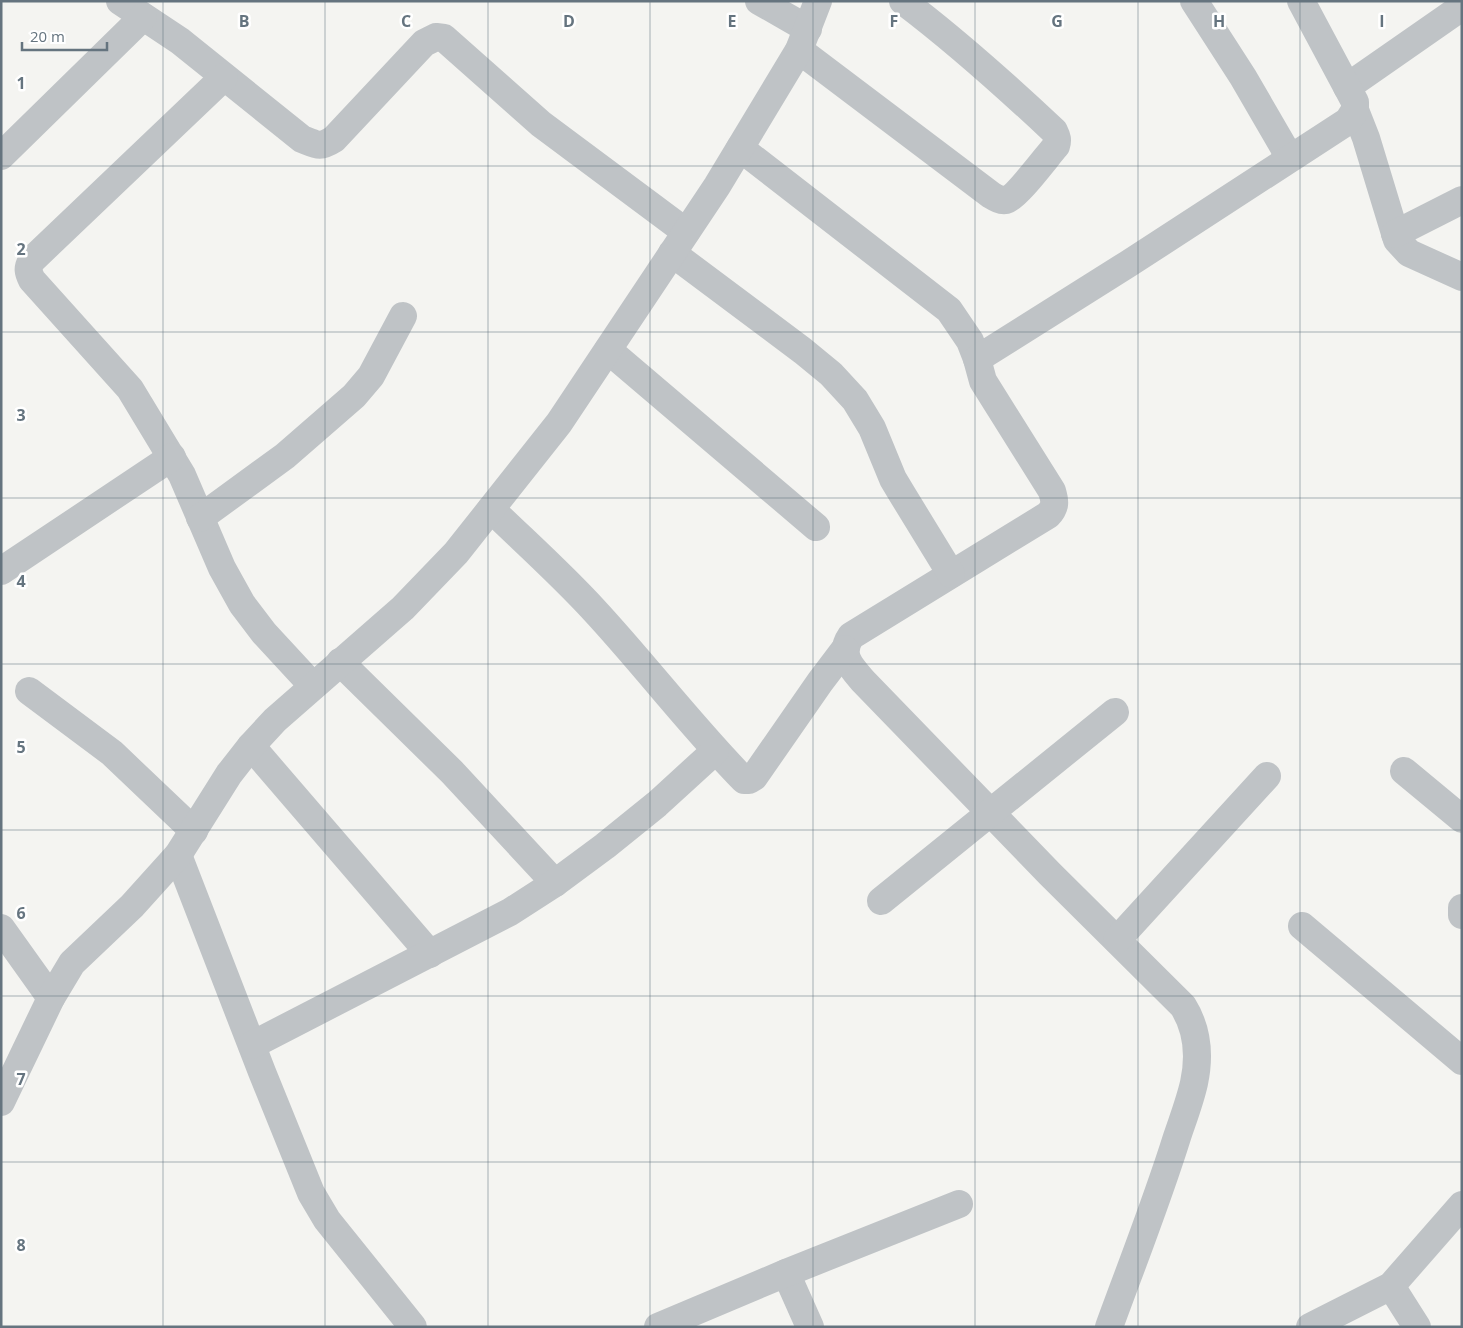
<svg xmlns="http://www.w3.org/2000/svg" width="1463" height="1328" font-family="'Open Sans',sans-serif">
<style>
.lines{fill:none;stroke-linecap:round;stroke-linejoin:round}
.street{stroke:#bfc3c6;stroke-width:28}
.grid{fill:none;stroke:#65747f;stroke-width:1;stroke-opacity:0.55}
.grid-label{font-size:16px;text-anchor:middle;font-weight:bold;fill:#65747f;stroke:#fff;stroke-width:5;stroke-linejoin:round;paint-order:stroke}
</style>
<rect width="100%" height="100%" fill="#f4f4f1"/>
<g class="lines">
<g class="street">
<path d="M 120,1 L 180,41 L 302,139 C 317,145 320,148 334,139 L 424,43 L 436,37 L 444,38 L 541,124 L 686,232"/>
<path d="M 759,1 L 808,29"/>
<path d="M 1194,1 L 1243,77 L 1290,158"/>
<path d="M 799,50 L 991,195 C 996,198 1001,201 1006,200 C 1017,197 1047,156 1056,146 C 1058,140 1057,137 1054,131 C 1005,85 956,41 903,1"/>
<path d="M 224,77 L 32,260 C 27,268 28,272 32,280 L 130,389 L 182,475 L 222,568 L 242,604 L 264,633 L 313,686"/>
<path d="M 1347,87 L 1462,7"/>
<path d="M 1355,110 L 1366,138 L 1397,240 L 1409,253 L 1462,277"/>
<path d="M 740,148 L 949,310 L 970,341 L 977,359 L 983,381 L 1052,491 C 1055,501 1056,507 1048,515 L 851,636 C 838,655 851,667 864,682 L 1050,874 L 1183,1006 C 1198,1030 1200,1055 1194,1083 C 1190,1101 1183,1119 1177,1137 C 1157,1201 1132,1264 1109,1327"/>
<path d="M 1,156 L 143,17"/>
<path d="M 1395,234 L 1462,200"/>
<path d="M 672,253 L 803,351 L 831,374 L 855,400 L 872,428 L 893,479 L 902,494 L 951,574"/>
<path d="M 608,350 L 816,527"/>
<path d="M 977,359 L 1128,264 L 1348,121 L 1355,110 L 1355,102 L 1301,1"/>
<path d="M 491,509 C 525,542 561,574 594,610 C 645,665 691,726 744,780 L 749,780 L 754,777 L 820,682 L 845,649"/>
<path d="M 200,518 L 285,456 L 354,396 L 371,376 L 403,316"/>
<path d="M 1,571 L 172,457"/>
<path d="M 340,662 L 452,772 L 555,883"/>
<path d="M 29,691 L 112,753 L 194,831"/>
<path d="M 251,746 L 430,954"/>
<path d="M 1404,771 L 1462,819"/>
<path d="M 178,855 L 262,1072 L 311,1193 L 327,1220 L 413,1327"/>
<path d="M 881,901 L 1115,712"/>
<path d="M 1462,908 L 1462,915"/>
<path d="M 1302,926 L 1462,1061"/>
<path d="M 1,928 L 51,998"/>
<path d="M 1117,940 L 1267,776"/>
<path d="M 252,1045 L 510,912 L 555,883 L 605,846 L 657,804 L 715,751"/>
<path d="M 1,1102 L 51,998 L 72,963 L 132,906 L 178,855 L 229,774 L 251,746 L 275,720 L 403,608 L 456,553 L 559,423 L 717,186 L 799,50 L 818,1"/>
<path d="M 786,1273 L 810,1327"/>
<path d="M 1391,1286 L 1417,1327"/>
<path d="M 658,1327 L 786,1273 L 959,1204"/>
<path d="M 1310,1327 L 1391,1286 L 1462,1205"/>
</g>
</g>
<path class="grid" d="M 163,1 L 163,1327M 325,1 L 325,1327M 488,1 L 488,1327M 650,1 L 650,1327M 813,1 L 813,1327M 975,1 L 975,1327M 1138,1 L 1138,1327M 1300,1 L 1300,1327M 1,166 L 1462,166M 1,332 L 1462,332M 1,498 L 1462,498M 1,664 L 1462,664M 1,830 L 1462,830M 1,996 L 1462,996M 1,1162 L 1462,1162"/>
<g class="grid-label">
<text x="244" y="27">B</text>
<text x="406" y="27">C</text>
<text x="569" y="27">D</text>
<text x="732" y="27">E</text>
<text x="894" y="27">F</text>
<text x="1057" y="27">G</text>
<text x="1219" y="27">H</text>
<text x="1382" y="27">I</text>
<text x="21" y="89">1</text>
<text x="21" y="255">2</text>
<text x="21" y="421">3</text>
<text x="21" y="587">4</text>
<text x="21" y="753">5</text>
<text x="21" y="919">6</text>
<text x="21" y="1085">7</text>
<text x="21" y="1251">8</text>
</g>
<rect width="1463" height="1328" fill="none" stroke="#65747f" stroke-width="5"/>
<path d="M22 42v8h85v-8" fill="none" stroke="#65747f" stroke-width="2.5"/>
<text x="30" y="42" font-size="15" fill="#65747f" stroke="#ffffff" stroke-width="4" paint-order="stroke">20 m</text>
</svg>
